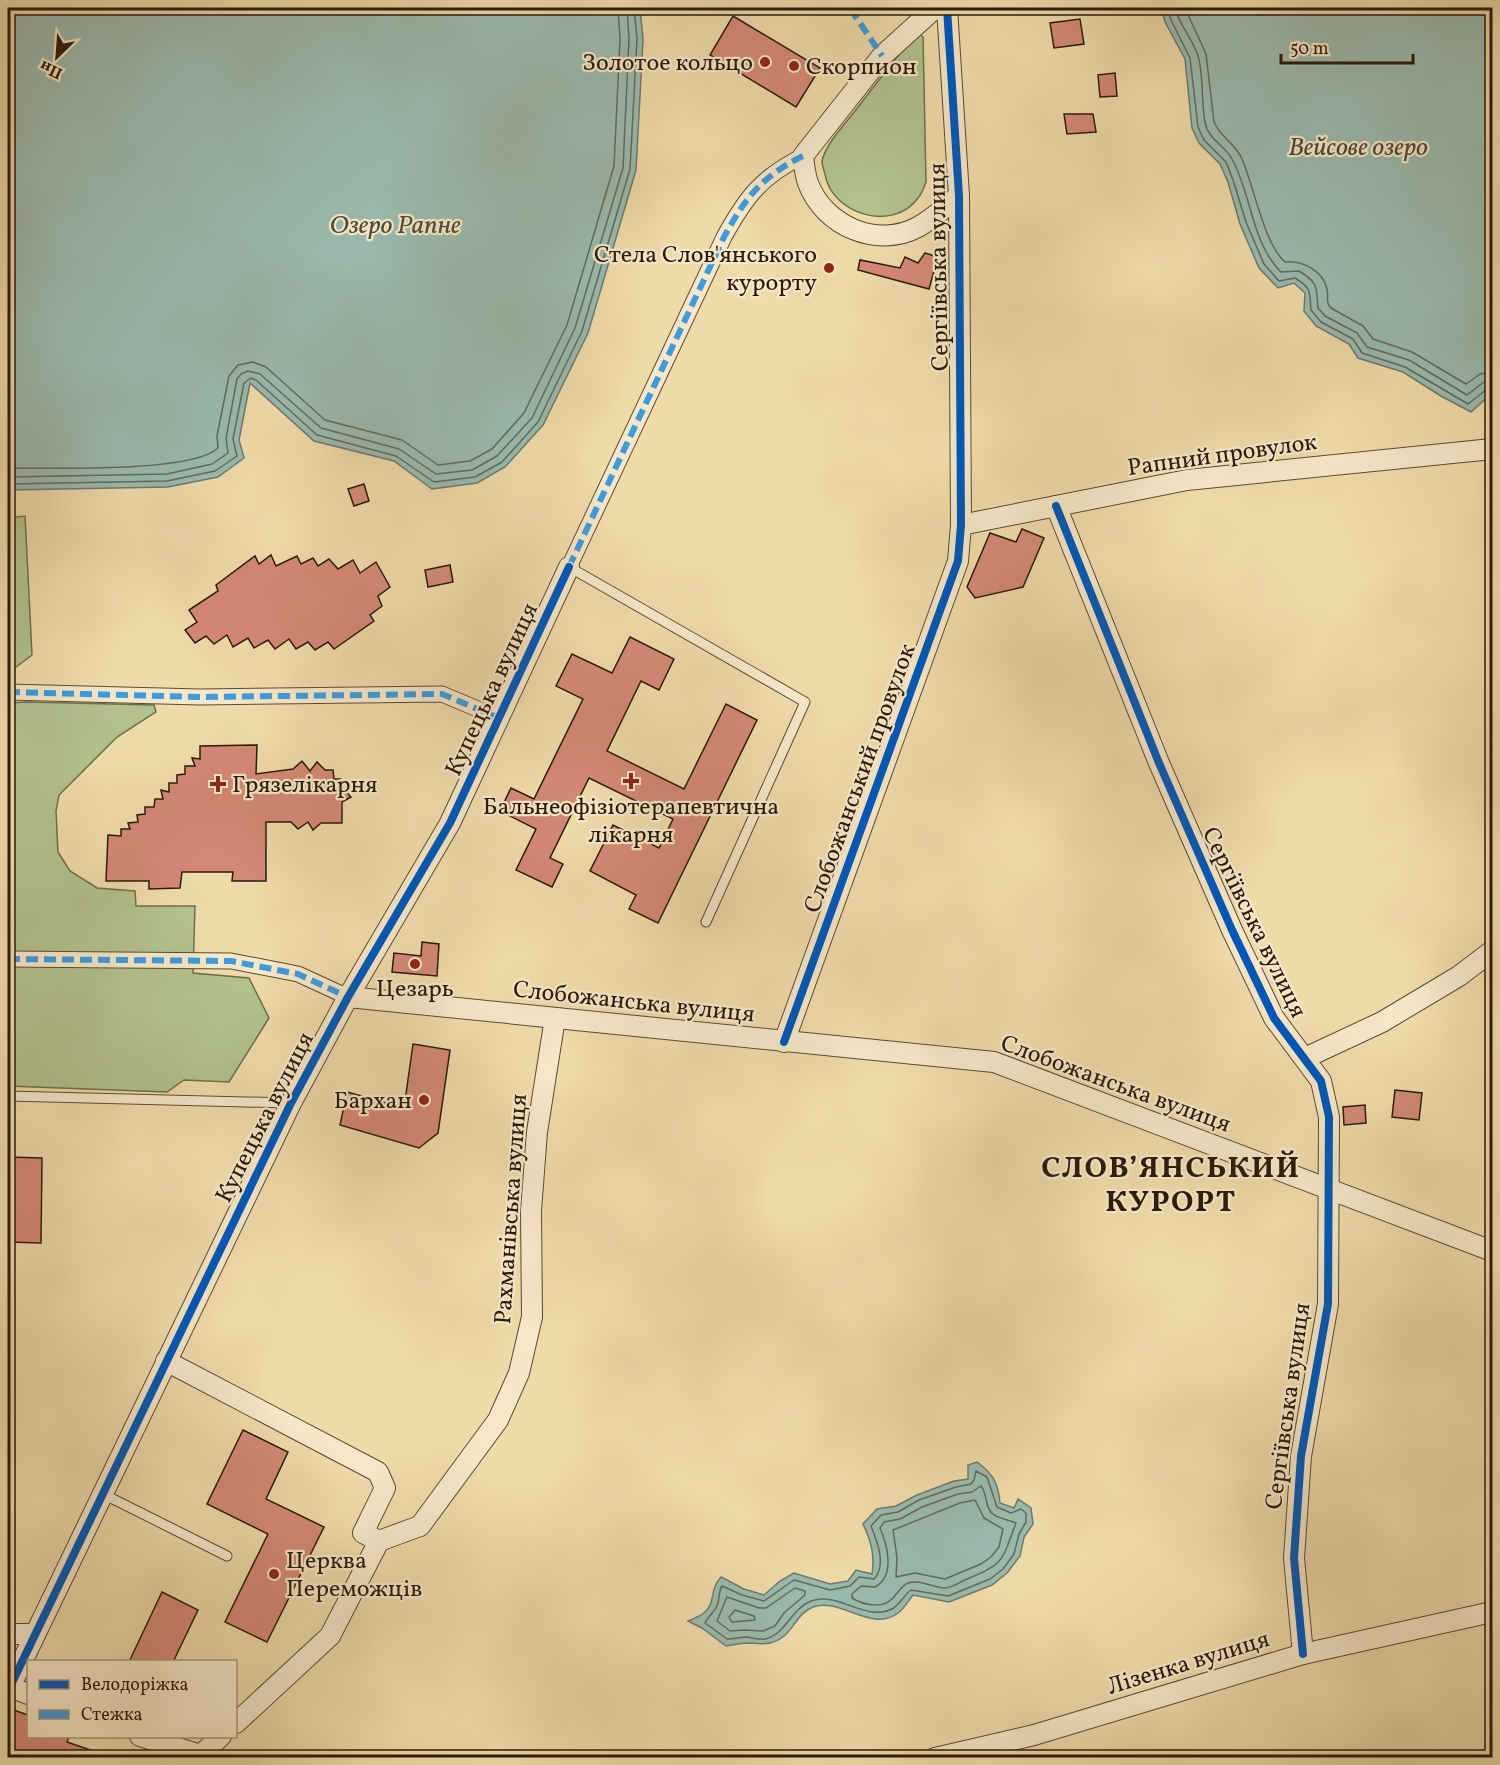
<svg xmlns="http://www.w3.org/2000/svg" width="1500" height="1765" font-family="Vollkorn,serif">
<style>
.green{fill:#b2c18d;stroke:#6e6e4c;stroke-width:1.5}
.water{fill:#9abaae;stroke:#6d7a6d;stroke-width:1.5}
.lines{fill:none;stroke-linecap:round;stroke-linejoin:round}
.shore{stroke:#626a5c;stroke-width:1.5}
.building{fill:#d48876;stroke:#2a1a0b;stroke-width:1.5}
.service-casing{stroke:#5b4a33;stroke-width:11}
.pedestrian-casing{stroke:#5b4a33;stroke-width:17}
.minor-casing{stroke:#5b4a33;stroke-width:22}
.service{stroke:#f5e7c8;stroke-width:9}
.pedestrian{stroke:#f5e7c8;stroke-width:15}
.minor{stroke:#f5e7c8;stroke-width:20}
.quiet{stroke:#3d9bde;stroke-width:6;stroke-dasharray:12 6;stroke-linecap:butt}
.cycleway-casing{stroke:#f5e7c8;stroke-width:11}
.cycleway{stroke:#0057b8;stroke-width:8}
.poi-dot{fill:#8f2418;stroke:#f5e7c8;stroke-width:2}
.labels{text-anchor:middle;stroke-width:4.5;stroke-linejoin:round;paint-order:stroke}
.poi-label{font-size:24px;fill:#2a1a0b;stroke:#f5e7c8;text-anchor:end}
.street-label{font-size:24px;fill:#2a1a0b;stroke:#f5e7c8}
.water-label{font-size:26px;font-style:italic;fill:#4c4a3c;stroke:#f5e7c8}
.district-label{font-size:30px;font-weight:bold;letter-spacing:1.5px;fill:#2a1a0b;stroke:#f5e7c8}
</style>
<rect width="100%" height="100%" fill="#efdaaa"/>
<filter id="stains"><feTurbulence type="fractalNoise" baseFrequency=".00333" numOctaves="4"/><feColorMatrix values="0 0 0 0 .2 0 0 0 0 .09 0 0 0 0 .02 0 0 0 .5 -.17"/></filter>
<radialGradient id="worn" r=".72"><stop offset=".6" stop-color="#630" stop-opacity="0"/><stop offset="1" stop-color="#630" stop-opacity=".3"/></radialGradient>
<g class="green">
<path d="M 918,33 L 923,37 L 926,182 C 924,187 922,194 918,198 C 893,233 831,214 825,174 C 824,171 822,165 822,161 C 825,145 845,124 855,111 C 874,86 894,61 914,35 Z"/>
<path d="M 25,516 L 32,655 L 8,673 L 8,518 Z"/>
<path d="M 27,702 L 154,705 L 156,712 L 117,737 L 59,795 L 56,811 L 58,852 L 70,871 L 97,888 L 135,891 L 136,906 L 195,906 L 193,973 L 249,978 L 269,1018 L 229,1082 L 184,1080 L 167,1092 L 8,1086 L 8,703 Z"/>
</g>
<g class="water">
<path d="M 8,8 L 640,8 L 643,39 L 636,170 L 588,333 L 543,425 L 505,467 L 477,483 L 432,489 L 394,461 L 314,441 L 250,383 L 239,440 L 244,458 L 218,477 L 168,487 L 8,490 Z"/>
<path d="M 1161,8 L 1492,8 L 1492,393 L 1471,412 L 1441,396 L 1403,372 L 1358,358 L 1349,344 L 1316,326 L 1304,311 L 1305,293 L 1294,283 L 1278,288 L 1259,268 L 1240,224 L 1228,182 L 1220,164 L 1199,143 L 1192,128 L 1185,59 L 1165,22 Z"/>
<path d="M 977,1462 C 993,1474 998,1482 1000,1503 L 1014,1508 L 1018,1499 L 1031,1508 L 1033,1524 L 1024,1537 L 1020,1556 L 1007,1573 L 992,1585 L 949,1602 L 913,1595 C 908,1601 904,1609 898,1613 C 872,1633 840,1597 813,1607 C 799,1612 794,1628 784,1636 C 771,1647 759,1643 744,1643 C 738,1644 732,1645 726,1646 L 702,1628 L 688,1621 C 693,1619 701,1616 705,1612 C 716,1602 709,1590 721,1577 L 744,1589 L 764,1595 L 780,1581 L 794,1573 L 830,1584 L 848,1581 L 856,1570 L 872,1574 C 875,1555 871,1541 863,1524 L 877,1509 L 896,1506 L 917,1495 L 954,1481 L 968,1479 L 968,1465 Z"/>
</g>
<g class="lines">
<g class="shore">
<path d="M 1168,8 L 1171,20 L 1190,58 L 1198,127 L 1204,140 L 1226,162 L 1233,180 L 1246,222 L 1264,264 L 1279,281 L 1295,278 C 1313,289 1309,292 1311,310 L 1321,322 L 1353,339 L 1362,353 L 1405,367 L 1468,404 L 1487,389 L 1492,388"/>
<path d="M 1175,8 C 1179,24 1191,37 1197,53 C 1204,71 1201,102 1205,122 C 1208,140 1225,145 1232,159 C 1252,195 1251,242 1281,272 L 1299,271 C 1319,283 1316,287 1318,308 L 1325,316 L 1357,333 L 1367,347 L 1409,360 L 1467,395 L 1484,382 L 1492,381"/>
<path d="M 1185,8 L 1206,54 L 1214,122 C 1220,137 1236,144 1242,159 C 1254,186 1264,244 1285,262 C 1301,260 1323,270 1327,289 C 1329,297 1325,302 1331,308 L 1363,326 L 1373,339 L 1412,352 L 1466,384 L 1480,374 L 1492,372"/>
<path d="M 8,468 C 47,468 193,473 218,448 L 217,436 L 229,376 L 238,365 L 253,362 L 266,367 L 325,420 L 402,440 L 438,465 L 470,461 L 492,449 L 524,413 L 567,325 L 614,166 L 620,39 L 618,8"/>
<path d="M 8,477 L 167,474 L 212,464 L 228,453 L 226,438 L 237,379 L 241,374 L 248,371 L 260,374 L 321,428 L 399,449 L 436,474 L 472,470 L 497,456 L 532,418 L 575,328 L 623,168 L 629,39 L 627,8"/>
<path d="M 8,484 L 167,481 L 215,471 L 237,456 L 233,439 L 244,383 L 251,378 L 256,380 L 317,435 L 396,456 L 434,482 L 475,477 L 502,462 L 538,422 L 582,331 L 630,169 L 637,39 L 634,8"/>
<path d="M 976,1471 L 987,1477 L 997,1507 L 1011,1513 L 1021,1509 L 1026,1513 L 1026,1522 L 1019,1534 L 1014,1554 L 1003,1569 L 990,1579 L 948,1596 L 911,1590 C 904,1595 899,1606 892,1609 C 864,1622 839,1591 811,1601 C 791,1609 785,1635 765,1639 C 759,1640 752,1638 746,1637 C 740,1637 734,1639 727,1639 L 705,1623 C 708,1617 714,1612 717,1606 C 720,1599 718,1592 722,1586 L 742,1595 L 764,1601 L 794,1580 L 830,1590 L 850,1586 L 859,1577 L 874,1579 C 887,1565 877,1541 871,1526 L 881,1515 L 898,1512 L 919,1500 L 956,1487 L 971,1484 L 974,1480 Z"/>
<path d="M 981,1486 C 988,1494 984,1507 993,1514 C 999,1519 1009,1520 1016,1523 C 1002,1559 1006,1564 967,1579 C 960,1582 952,1588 945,1588 C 933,1588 920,1579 908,1583 C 901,1586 897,1594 892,1599 C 882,1609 863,1605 852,1598 L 852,1594 L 861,1586 L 875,1587 C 896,1576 887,1544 880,1528 L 884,1522 L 900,1519 L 922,1507 L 958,1494 L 972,1492 Z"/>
<path d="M 975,1500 L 984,1518 L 1003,1529 L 999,1547 L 991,1557 L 981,1564 L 945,1579 L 915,1573 L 896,1577 L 897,1558 L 893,1530 L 960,1503 Z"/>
<path d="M 795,1588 L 805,1591 L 805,1595 L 784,1613 L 775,1626 L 763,1631 L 745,1630 L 730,1631 L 717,1621 L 727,1597 L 759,1608 L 766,1608 Z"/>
<path d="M 735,1610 L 754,1616 L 755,1620 L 732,1622 L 729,1617 Z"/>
</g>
</g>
<g class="building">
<path d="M 733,16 L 820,68 L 796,107 L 710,55 Z"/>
<path d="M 1080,19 L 1084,44 L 1054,48 L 1050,23 Z"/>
<path d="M 1115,73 L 1117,96 L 1100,97 L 1098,75 Z"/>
<path d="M 1064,114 L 1093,114 L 1096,132 L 1067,134 Z"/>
<path d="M 925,253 L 938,257 L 929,289 L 858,270 L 860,260 L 900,268 L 905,257 L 918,263 Z"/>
<path d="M 364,484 L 369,501 L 354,506 L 348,489 Z"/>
<path d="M 1022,529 L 1044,538 L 1023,587 L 975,598 L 967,587 L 990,533 L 1016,542 Z"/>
<path d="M 271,555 L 276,566 L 297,556 L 301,564 L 313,558 L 318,566 L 329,559 L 338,569 L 353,560 L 360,573 L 376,562 L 390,587 L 378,596 L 382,606 L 370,615 L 374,621 L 334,649 L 328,642 L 315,650 L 308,642 L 296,649 L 289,639 L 275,649 L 268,640 L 254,648 L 248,638 L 233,647 L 227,635 L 214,644 L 206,636 L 195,643 L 185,630 L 197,622 L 189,610 L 218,591 L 216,585 L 255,556 L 259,564 Z"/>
<path d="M 450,565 L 453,582 L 428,587 L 425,570 Z"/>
<path d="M 630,637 L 674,659 L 659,690 L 641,681 L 607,751 L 684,789 L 726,704 L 757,720 L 658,923 L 629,909 L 636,895 L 590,871 L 613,825 L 659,848 L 673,819 L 589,778 L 550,858 L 563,864 L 552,887 L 516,870 L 536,829 L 500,811 L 511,788 L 534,799 L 583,699 L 556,686 L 572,654 L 612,673 Z"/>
<path d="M 257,745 L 256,774 L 293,769 L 302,761 L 310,771 L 317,762 L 325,770 L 333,770 L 334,779 L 341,779 L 341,786 L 351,797 L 342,802 L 342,823 L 321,823 L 313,830 L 308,822 L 298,829 L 291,822 L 266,822 L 266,881 L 232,881 L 233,872 L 182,872 L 180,888 L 149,889 L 149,881 L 106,881 L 108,835 L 121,836 L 121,829 L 130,829 L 128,823 L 138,822 L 137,815 L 145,814 L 145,807 L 154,807 L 155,799 L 163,799 L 161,790 L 169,792 L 169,783 L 177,783 L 177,775 L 185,774 L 185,766 L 195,766 L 192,758 L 200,759 L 200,746 Z"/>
<path d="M 422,942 L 439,944 L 437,976 L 392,972 L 394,953 L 421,956 Z"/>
<path d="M 413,1044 L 450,1050 L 438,1133 L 419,1148 L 340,1125 L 347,1092 L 404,1108 Z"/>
<path d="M 1395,1090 L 1422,1093 L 1419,1120 L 1392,1117 Z"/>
<path d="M 1365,1105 L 1366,1123 L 1344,1125 L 1343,1107 Z"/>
<path d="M 8,1157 L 42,1158 L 41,1243 L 8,1242 Z"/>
<path d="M 243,1430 L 288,1452 L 266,1499 L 324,1527 L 267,1642 L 225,1622 L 268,1534 L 207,1504 Z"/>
<path d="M 162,1592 L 198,1610 L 173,1662 L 129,1662 Z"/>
<path d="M 11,1709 L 28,1715 L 28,1737 L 69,1737 L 67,1742 L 105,1755 L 104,1758 L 8,1758 L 8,1720 Z"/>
</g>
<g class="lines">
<g class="service-casing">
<g id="service">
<path d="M 569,567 L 805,702 L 706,922"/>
<path d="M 8,1096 L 291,1103"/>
<path d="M 103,1494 L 227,1556"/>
</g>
</g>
<g class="pedestrian-casing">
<g id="pedestrian">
<path d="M 569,567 L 724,237 C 746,197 761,177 803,156"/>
<path d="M 8,692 L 200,697 L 442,694 L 499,718"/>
<path d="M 8,959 L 231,961 L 298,974 L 348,997"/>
</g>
</g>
<g class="minor-casing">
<g id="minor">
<path d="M 935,8 L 882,56 L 803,156 C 804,164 805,175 808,183 C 824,226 877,249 918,227 C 933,219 946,206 959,196"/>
<path d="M 1056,506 L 1159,763 L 1232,930 L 1274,1018 L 1321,1081 L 1329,1117 L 1328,1304 L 1301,1456 L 1294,1558 L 1303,1654"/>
<path d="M 961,525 L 1187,480 L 1492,449"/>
<path d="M 348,997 L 994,1062 L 1492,1251"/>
<path d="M 784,1042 L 958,561 L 961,525 L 959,196 L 947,8"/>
<path d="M 1305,1058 L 1382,1022 L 1459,976 L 1492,951"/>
<path d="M 166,1361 L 378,1472 L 385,1488 L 363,1533 L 379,1541"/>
<path d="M 8,1634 L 35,1634"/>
<path d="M 10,1687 L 28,1694"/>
<path d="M 8,1691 L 291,1103 L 348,997 L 450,823 L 569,567"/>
<path d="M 236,1723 L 330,1636 L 379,1541 L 420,1526 L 498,1420 L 519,1373 L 532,1317 L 531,1211 L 537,1132 L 555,1018"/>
<path d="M 140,1736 L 210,1758"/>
<path d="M 201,1755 L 221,1736"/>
<path d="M 935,1758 L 1034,1735 L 1303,1654 L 1492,1612"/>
</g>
</g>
<use href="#service" class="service"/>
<use href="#pedestrian" class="pedestrian"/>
<use href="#minor" class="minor"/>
<g class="quiet">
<path d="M 852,8 L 852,11 L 882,56"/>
<path d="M 569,567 L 724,237 C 746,197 761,177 803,156"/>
<path d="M 8,692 L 200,697 L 442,694 L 499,718"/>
<path d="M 8,959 L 231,961 L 298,974 L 348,997"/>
</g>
<g class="cycleway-casing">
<g id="cycleway">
<path d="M 1056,506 L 1159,763 L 1232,930 L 1274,1018 L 1321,1081 L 1329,1117 L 1328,1304 L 1301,1456 L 1294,1558 L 1303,1654"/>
<path d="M 784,1042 L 958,561 L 961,525 L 959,196 L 947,8"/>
<path d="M 8,1691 L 291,1103 L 348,997 L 450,823 L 569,567"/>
</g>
</g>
<use href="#cycleway" class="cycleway"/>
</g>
<g class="poi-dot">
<circle cx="765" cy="62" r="6"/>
<circle cx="794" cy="66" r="6"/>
<circle cx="829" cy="268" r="6"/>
<path d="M628 772h6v6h6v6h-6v6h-6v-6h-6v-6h6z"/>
<path d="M215 775h6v6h6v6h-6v6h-6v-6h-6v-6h6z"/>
<circle cx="415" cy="964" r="6"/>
<circle cx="424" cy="1100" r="6"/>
<circle cx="274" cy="1574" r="6"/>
</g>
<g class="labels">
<g class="poi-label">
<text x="753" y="70">Золотое кольцо</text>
<text x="806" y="74" text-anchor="start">Скорпион</text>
<text x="817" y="262">Стела Слов'янського<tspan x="817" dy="28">курорту</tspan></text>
<text x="232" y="792" text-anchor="start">Грязелікарня</text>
<text x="631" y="814" text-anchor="middle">Бальнеофізіотерапевтична<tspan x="631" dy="28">лікарня</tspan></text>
<text x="415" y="996" text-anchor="middle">Цезарь</text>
<text x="412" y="1108">Бархан</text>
<text x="286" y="1568" text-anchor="start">Церква<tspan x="286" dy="28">Переможців</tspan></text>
</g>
<g class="street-label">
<text transform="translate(938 267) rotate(-91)" y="8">Сергіївська вулиця</text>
<text transform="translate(1222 454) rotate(-8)" y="8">Рапний провулок</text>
<text transform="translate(491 689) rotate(-65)" y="8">Купецька вулиця</text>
<text transform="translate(859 778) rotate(-70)" y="8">Слобожанський провулок</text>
<text transform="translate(1255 922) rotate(64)" y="8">Сергіївська вулиця</text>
<text transform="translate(634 1001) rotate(6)" y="8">Слобожанська вулиця</text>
<text transform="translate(1116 1083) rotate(20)" y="8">Слобожанська вулиця</text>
<text transform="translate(264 1117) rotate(-63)" y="8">Купецька вулиця</text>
<text transform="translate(510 1209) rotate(-86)" y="8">Рахманівська вулиця</text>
<text transform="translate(1287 1406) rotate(-82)" y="8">Сергіївська вулиця</text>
<text transform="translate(1188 1662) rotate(-17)" y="8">Лізенка вулиця</text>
</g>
<g class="water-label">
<text x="1358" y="155">Вейсове озеро</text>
<text x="395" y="233">Озеро Рапне</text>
</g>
<g class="district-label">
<text x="1171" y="1177">СЛОВ’ЯНСЬКИЙ<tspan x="1171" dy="34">КУРОРТ</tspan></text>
</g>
</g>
<rect width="1500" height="1765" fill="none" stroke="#efdaaa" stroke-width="30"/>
<rect x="9" y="9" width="1482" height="1747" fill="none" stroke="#2a1a0b" stroke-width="3"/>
<rect x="15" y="15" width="1470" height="1735" fill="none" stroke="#2a1a0b" stroke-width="1.5"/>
<rect x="27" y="1660" width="210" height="78" fill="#f5e7c8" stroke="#a4957c" stroke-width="1.5"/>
<rect x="39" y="1680" width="30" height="9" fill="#0057b8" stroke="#a4957c" stroke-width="1.5"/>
<text x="81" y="1690" font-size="18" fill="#2a1a0b">Велодоріжка</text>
<rect x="39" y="1710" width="30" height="9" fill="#3d9bde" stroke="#a4957c" stroke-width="1.5"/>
<text x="81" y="1720" font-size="18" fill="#2a1a0b">Стежка</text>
<g transform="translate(57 57) rotate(205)" stroke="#f5e7c8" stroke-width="4.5" paint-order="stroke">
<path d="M0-4.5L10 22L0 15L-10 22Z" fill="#2a1a0b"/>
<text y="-9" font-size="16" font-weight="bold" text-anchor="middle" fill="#2a1a0b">Пн</text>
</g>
<path d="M1281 54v9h132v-9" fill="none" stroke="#2a1a0b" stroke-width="3"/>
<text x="1290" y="54" font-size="18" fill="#2a1a0b" stroke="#f5e7c8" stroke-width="4.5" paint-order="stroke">50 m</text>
<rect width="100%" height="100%" filter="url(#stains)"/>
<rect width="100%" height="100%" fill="url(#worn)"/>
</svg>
